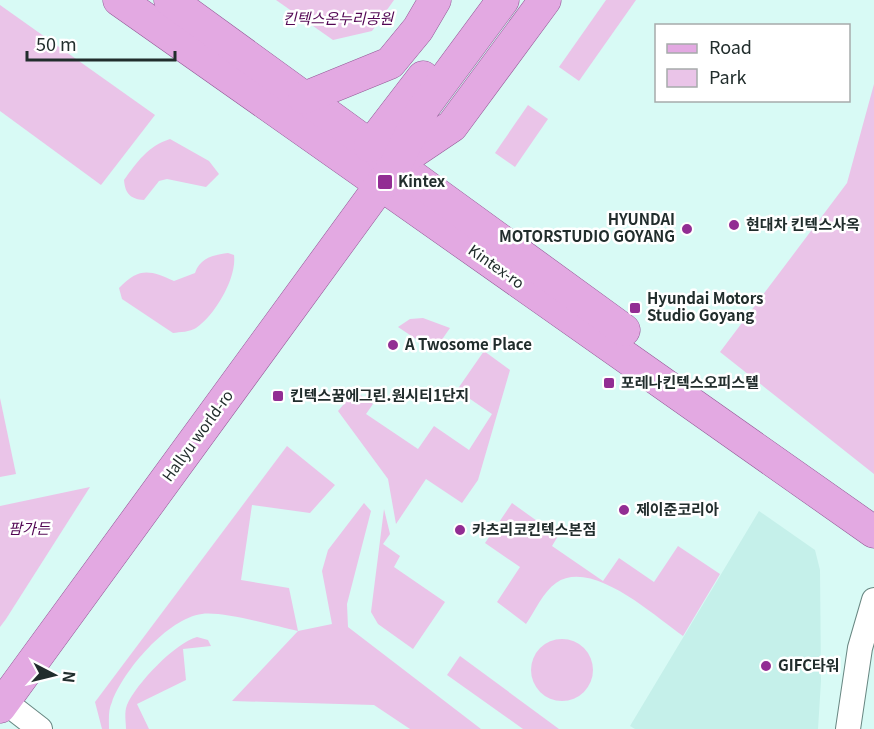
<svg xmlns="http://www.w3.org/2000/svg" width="874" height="729" font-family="Georgia,'Noto Sans KR',serif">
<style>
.built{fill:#c5f0ea}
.green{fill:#eac4e8}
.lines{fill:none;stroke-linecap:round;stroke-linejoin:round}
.minor-casing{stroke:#688782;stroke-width:26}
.major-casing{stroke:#935896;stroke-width:33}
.minor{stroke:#fff;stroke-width:24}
.major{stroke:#e3a9e2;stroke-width:32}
.poi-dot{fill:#922d93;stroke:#fff;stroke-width:2}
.labels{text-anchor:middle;stroke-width:5;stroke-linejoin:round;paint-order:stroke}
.park-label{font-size:15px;font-style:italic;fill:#520653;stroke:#fff}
.poi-label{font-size:15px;font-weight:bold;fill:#212d2c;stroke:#fff;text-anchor:start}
.street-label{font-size:15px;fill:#212d2c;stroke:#fff}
</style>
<rect width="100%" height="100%" fill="#d8faf5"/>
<path class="built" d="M 759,511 L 815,550 L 820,570 L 821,681 L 818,729 L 635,729 L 630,726 Z"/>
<g class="green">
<path d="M 276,0 L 394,0 L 372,31 L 333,40 Z"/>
<path d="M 606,0 L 636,0 L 579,81 L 559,67 Z"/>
<path d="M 0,5 L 155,115 L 101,185 L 0,111 Z"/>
<path d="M 874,84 L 874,474 L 720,352 L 847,183 Z"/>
<path d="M 528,105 L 548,119 L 515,167 L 495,153 Z"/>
<path d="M 170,139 L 209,161 L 219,174 L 206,187 L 167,179 L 159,181 L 144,200 C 130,199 125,193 124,180 C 137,162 148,146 170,139 Z"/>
<path d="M 228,253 L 234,255 C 237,278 215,315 196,328 C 190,332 180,332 173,333 L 122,299 L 119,288 C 139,267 150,270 174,281 L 195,273 C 200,258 213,255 228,253 Z"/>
<path d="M 423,318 L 450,328 L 434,351 L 398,327 L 410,319 Z"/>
<path d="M 484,351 L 510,370 L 478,480 L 462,503 L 426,479 L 396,524 L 388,479 L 338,411 L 355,391 L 373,404 L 366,414 L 418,449 L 434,426 L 469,450 L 492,414 L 457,390 Z"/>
<path d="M 0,398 L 16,474 L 0,477 Z"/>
<path d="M 287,446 L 335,485 L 310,513 L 252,505 L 241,580 L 289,588 L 298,631 L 332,624 L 322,571 L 328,550 L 364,503 L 371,511 L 347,604 L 348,627 L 481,729 L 410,729 L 374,705 L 232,701 L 298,631 C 276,626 222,611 202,614 C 168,618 123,671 112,702 C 108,710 109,720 109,729 L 102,729 L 95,702 Z"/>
<path d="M 90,487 L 6,619 L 0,627 L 0,506 Z"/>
<path d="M 512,503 L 558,536 L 552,546 L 603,581 L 619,558 L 654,582 L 678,546 L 720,574 L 683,636 C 654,616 592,558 556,583 C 543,592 535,611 526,624 L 497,602 L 520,567 L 485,543 Z"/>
<path d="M 384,509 L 390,534 L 383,544 L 400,556 L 394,567 L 445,602 L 413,649 L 378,624 L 371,612 Z"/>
<path d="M 197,637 L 208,640 L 211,646 L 183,649 L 186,680 L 137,704 L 149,729 L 126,729 C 126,722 124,712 127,705 C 136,684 175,643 197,637 Z"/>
<circle cx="562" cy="670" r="31"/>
<path d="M 460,656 L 559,729 L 523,729 L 447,675 Z"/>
</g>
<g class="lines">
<g class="minor-casing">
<g id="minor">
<path d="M 0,698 L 40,729"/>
<path d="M 848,729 L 860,648 L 874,600"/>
</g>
</g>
<g class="major-casing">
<g id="major">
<path d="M 119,0 L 874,532"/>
<path d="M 170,0 L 624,330"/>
<path d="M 304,98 L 390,63 L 418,29 L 435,0"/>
<path d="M 370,146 L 423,77"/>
<path d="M 397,163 L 452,126 L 545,0"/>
<path d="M 0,707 L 396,164 L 424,107 L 503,0"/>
</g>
</g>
<use href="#minor" class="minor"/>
<use href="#major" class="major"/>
</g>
<g class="poi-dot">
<rect x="377" y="174" width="16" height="16" rx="3"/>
<circle cx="734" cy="225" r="6"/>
<circle cx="687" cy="229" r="6"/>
<rect x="629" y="302" width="12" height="12" rx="3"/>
<circle cx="393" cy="345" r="6"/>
<rect x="603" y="377" width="12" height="12" rx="3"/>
<rect x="272" y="390" width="12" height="12" rx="3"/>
<circle cx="624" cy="510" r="6"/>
<circle cx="460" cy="530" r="6"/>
<circle cx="766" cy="666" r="6"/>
</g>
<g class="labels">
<g class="park-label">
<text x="338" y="24">킨텍스온누리공원</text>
<text x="29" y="534">팜가든</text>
</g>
<g class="poi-label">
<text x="398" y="187">Kintex</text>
<text x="675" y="225" text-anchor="end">HYUNDAI<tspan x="675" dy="17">MOTORSTUDIO GOYANG</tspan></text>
<text x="746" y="230">현대차 킨텍스사옥</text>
<text x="647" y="304">Hyundai Motors<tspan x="647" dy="17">Studio Goyang</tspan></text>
<text x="405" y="350">A Twosome Place</text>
<text x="621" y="388">포레나킨텍스오피스텔</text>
<text x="290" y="401">킨텍스꿈에그린.원시티1단지</text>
<text x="636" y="515">제이준코리아</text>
<text x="472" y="535">카츠리코킨텍스본점</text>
<text x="778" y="671">GIFC타워</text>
</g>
<g class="street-label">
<text transform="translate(496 267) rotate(35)" y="5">Kintex-ro</text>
<text transform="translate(198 436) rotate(-54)" y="5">Hallyu world-ro</text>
</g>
</g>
<rect x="655" y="24" width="195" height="78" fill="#ffffff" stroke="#a6abab" stroke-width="1.5"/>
<rect x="667" y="44" width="30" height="9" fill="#e3a9e2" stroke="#a6abab" stroke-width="1.5"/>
<text x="709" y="54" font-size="18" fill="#212d2c">Road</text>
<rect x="667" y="69" width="30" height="18" fill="#eac4e8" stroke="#a6abab" stroke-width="1.5"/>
<text x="709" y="84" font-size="18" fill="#212d2c">Park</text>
<g transform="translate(54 675) rotate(97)" stroke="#ffffff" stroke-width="4.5" paint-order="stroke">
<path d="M0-4.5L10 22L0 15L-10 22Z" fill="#212d2c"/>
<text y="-9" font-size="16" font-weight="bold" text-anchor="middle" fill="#212d2c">N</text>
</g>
<path d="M27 51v9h148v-9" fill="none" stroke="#212d2c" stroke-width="3"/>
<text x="36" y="51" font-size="18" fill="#212d2c" stroke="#ffffff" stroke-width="4.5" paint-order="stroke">50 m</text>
</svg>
